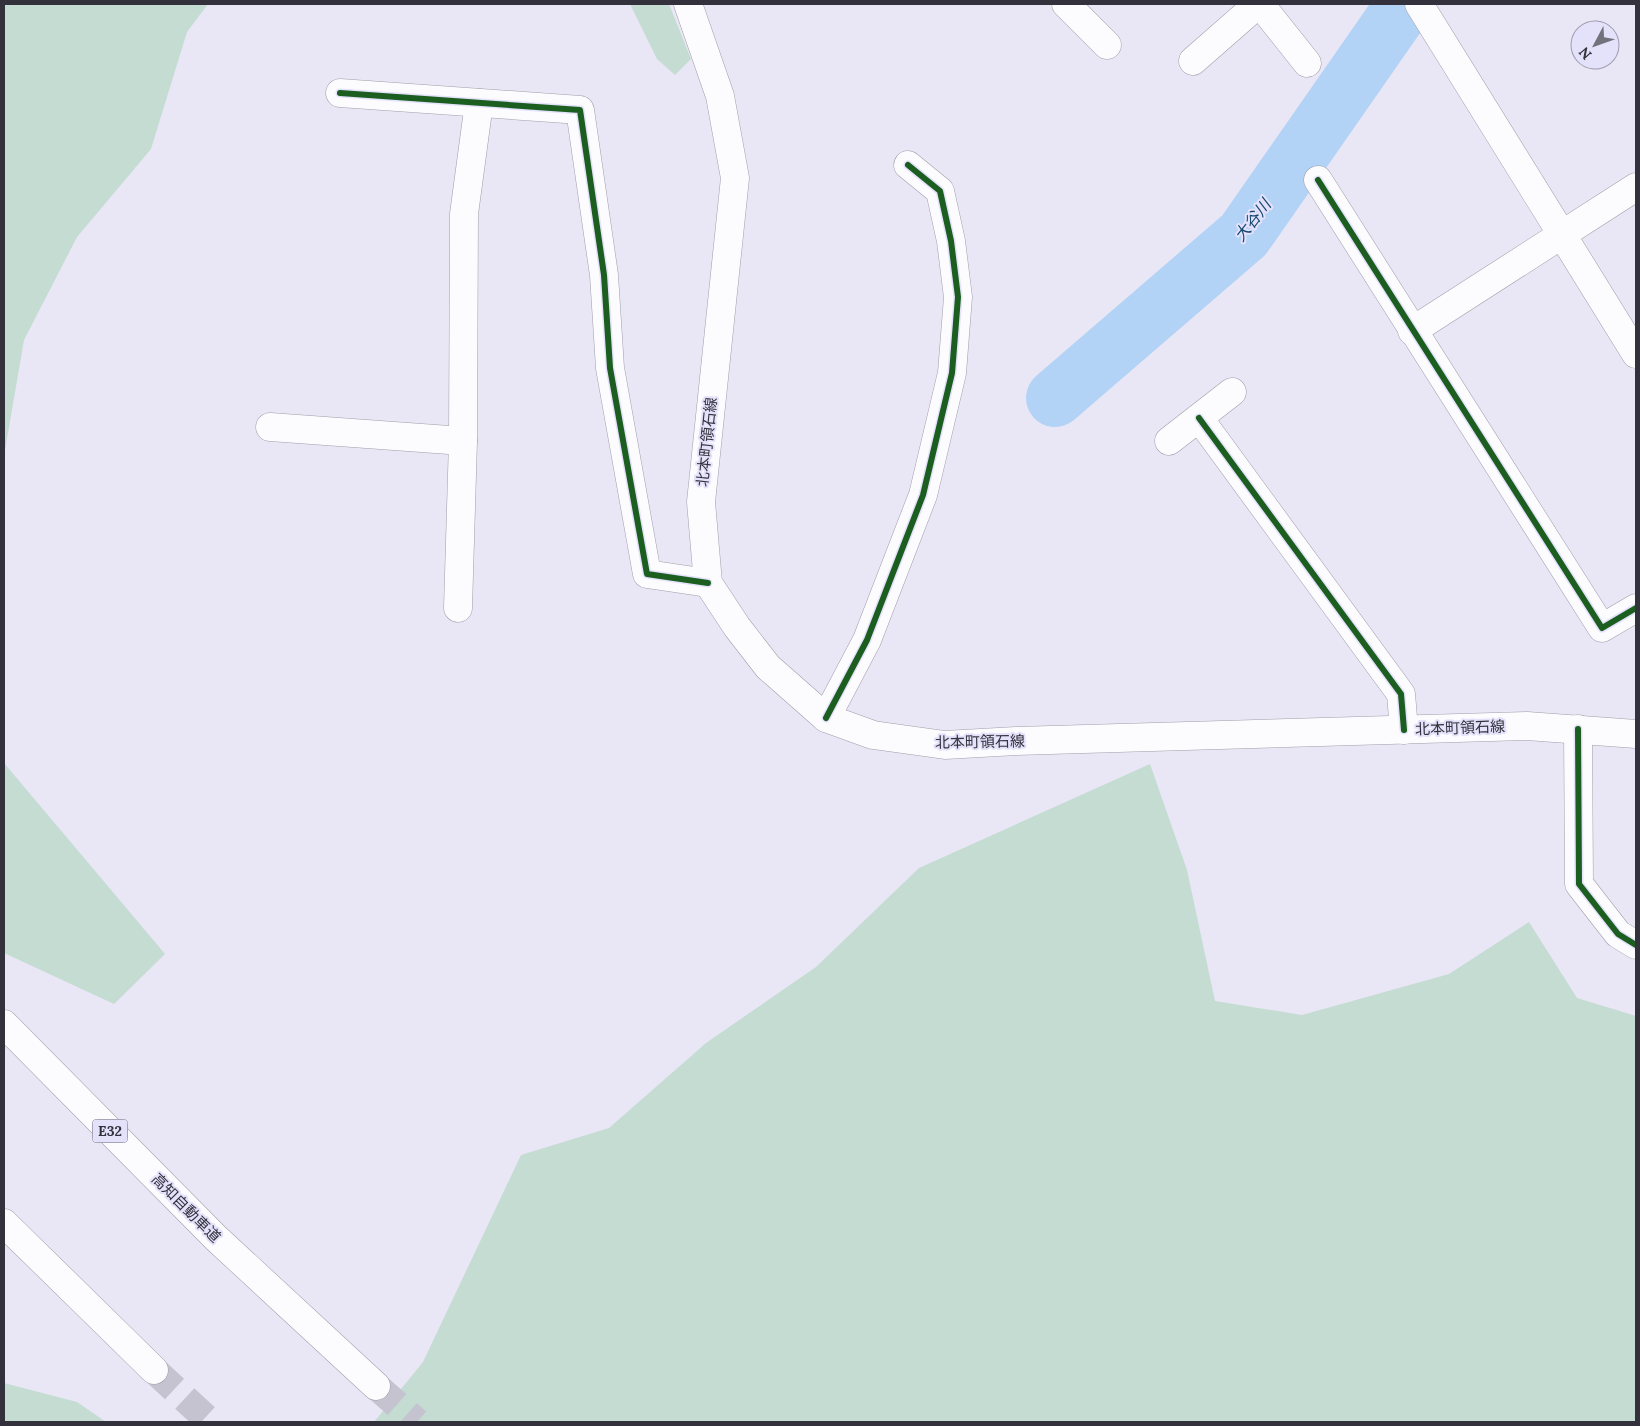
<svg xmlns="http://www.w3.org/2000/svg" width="1640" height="1426" font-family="Lora,'Noto Sans JP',serif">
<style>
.green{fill:#c4dcd2}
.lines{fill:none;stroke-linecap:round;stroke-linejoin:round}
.river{stroke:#b2d3f5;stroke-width:58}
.highway-tunnel{stroke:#c5c3d0;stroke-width:28;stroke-dasharray:28 14;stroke-linecap:butt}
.minor-casing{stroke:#a09ea9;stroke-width:29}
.major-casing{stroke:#a09ea9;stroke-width:29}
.highway-casing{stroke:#a09ea9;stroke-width:29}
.minor{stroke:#fcfbfe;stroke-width:28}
.major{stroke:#fcfbfe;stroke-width:28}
.highway{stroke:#fcfbfe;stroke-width:28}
.cycleway-casing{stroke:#e4e1fb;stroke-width:9}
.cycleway{stroke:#1b5e20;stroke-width:6}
.labels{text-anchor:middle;stroke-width:4;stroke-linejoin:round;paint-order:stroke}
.shield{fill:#e4e1fb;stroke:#686675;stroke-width:1}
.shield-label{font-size:14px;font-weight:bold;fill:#33313b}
.street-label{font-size:15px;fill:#33313b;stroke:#e4e1fb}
.water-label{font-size:16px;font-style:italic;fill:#13476f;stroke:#e4e1fb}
</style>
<rect width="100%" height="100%" fill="#e9e7f5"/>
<g class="green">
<path d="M 4,4 L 208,4 L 187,32 L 151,149 L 77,237 L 24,340 L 4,456 Z"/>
<path d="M 630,4 L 669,4 L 691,59 L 675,75 L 657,59 Z"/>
<path d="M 4,763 L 165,954 L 114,1004 L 4,953 Z"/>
<path d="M 1150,764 L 1187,870 L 1215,1001 L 1302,1015 L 1449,974 L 1529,922 L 1577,998 L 1636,1016 L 1636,1422 L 374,1422 L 423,1362 L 521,1155 L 609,1128 L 706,1043 L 816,967 L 919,868 Z"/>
<path d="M 4,1383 L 77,1402 L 106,1422 L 4,1422 Z"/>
</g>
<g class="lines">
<path class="river" d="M 1055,398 L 1244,235 L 1405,4"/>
<g class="highway-tunnel">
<path d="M 154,1370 L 210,1422"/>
<path d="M 376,1386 L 417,1422"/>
</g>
<g class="minor-casing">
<g id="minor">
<path d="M 1066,4 L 1107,45"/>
<path d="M 1260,4 L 1307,63"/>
<path d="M 1419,4 L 1636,354"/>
<path d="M 1193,61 L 1258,4"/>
<path d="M 340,93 L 580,110 L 604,275 L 610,368 L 647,574 L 708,583"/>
<path d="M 1318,180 L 1602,628 L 1636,608"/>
<path d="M 1412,331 L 1636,187"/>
<path d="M 1199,418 L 1401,694 L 1404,730"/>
<path d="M 270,427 L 463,441"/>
<path d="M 1169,441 L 1232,392"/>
<path d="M 458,608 L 463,441 L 464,214 L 479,103"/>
<path d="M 826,718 L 867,640 L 923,495 L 952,373 L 958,297 L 951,241 L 940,191 L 908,165"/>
<path d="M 1578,729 L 1579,884 L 1618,934 L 1636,945"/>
</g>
</g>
<g class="major-casing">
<path id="major" d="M 688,4 L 720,96 L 735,178 L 701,502 L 708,583 L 737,627 L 768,667 L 826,718 L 873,735 L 945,745 L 1016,741 L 1527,726 L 1636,734"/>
</g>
<g class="highway-casing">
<g id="highway">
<path d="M 4,1024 L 216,1238 L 376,1386"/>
<path d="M 4,1223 L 154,1370"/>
</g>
</g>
<use href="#minor" class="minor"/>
<use href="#major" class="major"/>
<use href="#highway" class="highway"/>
<g class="cycleway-casing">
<g id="cycleway">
<path d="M 340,93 L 580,110 L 604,275 L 610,368 L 647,574 L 708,583"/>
<path d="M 1318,180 L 1602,628 L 1636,608"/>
<path d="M 1199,418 L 1401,694 L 1404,730"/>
<path d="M 826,718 L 867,640 L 923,495 L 952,373 L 958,297 L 951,241 L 940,191 L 908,165"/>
<path d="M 1578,729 L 1579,884 L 1618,934 L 1636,945"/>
</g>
</g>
<use href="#cycleway" class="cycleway"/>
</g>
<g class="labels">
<rect class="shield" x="92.5" y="1119.5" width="35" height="23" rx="4"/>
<g class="shield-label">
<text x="110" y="1136">E32</text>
</g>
<g class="street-label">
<text transform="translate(707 442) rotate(-84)" y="5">北本町領石線</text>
<text transform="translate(1460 728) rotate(-2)" y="5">北本町領石線</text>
<text transform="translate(980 742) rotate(-1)" y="5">北本町領石線</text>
<text transform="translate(186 1208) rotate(45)" y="5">高知自動車道</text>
</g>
<g class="water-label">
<text transform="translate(1252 220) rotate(-52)" y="6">大谷川</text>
</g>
</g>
<rect width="1640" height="1426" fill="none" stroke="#33313b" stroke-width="10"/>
<g transform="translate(1595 45) rotate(229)"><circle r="24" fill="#e4e1fb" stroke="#9d9bae"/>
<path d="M0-4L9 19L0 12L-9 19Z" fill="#73717c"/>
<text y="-8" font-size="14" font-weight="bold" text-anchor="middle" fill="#33313b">N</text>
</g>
</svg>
